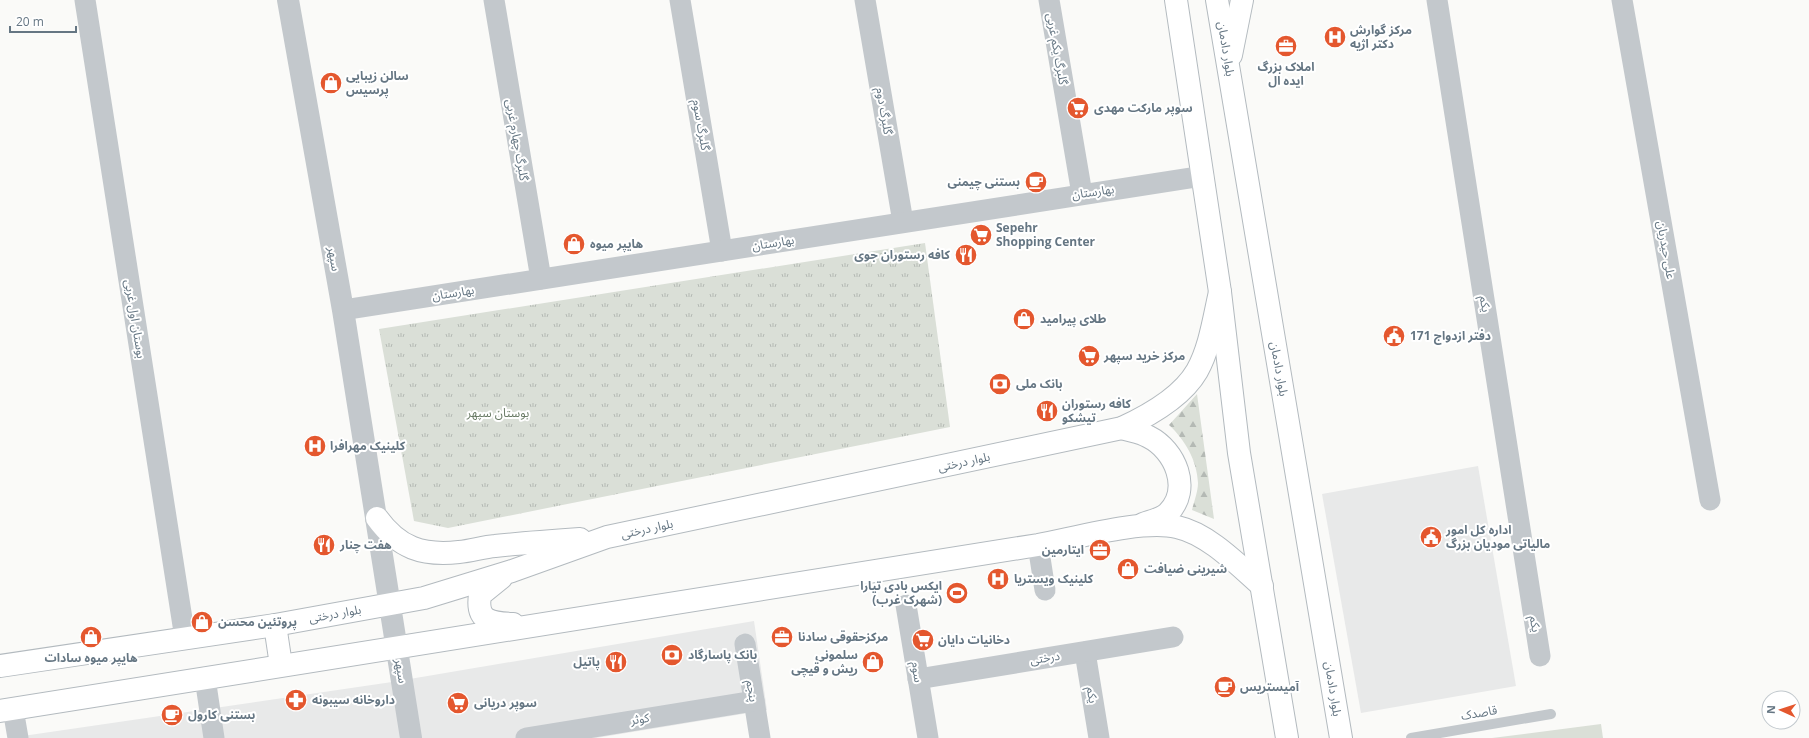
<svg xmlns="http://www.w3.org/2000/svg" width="1809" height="738" font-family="'Open Sans','Noto Sans Arabic',sans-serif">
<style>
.built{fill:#e8e9e9}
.green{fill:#dadfd7}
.forest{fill:url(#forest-firs)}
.park{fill:url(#park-tufts)}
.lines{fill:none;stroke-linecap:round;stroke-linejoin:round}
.secondary-casing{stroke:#b3babf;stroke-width:24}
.service{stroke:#c3c8cc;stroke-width:10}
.minor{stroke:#c3c8cc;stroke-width:21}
.tertiary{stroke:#c3c8cc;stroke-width:22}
.secondary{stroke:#fff;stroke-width:22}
.labels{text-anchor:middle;stroke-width:4;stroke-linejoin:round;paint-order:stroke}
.poi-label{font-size:12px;font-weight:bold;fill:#657683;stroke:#fff;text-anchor:start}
.street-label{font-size:12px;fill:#657683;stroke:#fff}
.park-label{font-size:12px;fill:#687a64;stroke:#fff}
</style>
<defs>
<pattern id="forest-firs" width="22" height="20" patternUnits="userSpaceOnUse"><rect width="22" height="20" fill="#dadfd7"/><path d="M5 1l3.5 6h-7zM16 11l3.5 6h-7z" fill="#b4b9b4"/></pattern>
<pattern id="park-tufts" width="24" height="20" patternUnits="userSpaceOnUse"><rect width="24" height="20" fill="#dadfd7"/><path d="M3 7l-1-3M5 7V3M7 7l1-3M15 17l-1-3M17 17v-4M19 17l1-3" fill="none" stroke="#b4b9b4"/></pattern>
</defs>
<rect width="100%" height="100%" fill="#fafaf8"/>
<g class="built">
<path d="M 1478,466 L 1516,686 L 1361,713 L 1322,494 Z"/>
<path d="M 754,621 L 767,710 L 596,738 L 9,738 L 392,682 Z"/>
</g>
<path class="green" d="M 1601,724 L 1603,738 L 1492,738 Z"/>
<path class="forest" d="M 1197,394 L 1214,519 L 1192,510 C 1194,502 1198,491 1198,483 C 1197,460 1185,440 1169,425 Z"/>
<path class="park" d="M 925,243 L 950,427 L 448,528 L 414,521 L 379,329 Z"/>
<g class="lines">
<g class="secondary-casing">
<g id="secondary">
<path d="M 1176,0 L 1220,292 L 1239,453 L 1287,738"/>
<path d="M 1217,0 L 1341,738"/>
<path d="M 1231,55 L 1242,0"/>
<path d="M 1122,428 C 1131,431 1141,432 1149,437 C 1175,450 1192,489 1168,513 C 1162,519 1151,521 1143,524"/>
<path d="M 377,518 C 399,548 422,556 459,552 C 471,551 483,547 495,546 C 523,543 551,541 580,539"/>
<path d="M 501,578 L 480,595 C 476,621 490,623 513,624"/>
<path d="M 275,625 L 281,665"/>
<path d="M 0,666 L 275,625 L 424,598 L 512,571 L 607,537 L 1122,428 C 1148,416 1182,397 1197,371 C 1210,348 1214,318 1220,292"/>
<path d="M 0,711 L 1038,545 C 1076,538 1142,519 1177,527 C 1209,534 1239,566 1262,586"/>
</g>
</g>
<path class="service" d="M 1411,738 L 1551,714"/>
<g class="minor">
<path d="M 85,0 L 185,638"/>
<path d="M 494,0 L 541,279"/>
<path d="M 680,0 L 722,251"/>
<path d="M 865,0 L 903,222"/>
<path d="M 1049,0 L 1082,194"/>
<path d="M 1437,0 L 1540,656"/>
<path d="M 1622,0 L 1710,500"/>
<path d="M 343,310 L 1203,176"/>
<path d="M 1038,545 L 1045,590"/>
<path d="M 906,605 L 928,738"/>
<path d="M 745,644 L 760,738"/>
<path d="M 1085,652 L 1099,738"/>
<path d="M 205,678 L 214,738"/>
<path d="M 918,679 L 1173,637"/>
<path d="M 13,709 L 18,738"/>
<path d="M 526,738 L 754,701"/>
</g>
<path class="tertiary" d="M 288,0 L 343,310 L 411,738"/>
<use href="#secondary" class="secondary"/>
</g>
<defs>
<g id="hospital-disc" transform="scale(1.15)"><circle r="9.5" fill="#e4572e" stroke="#fff"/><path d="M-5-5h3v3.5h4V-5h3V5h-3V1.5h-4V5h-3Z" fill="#fff"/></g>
<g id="office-disc" transform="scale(1.15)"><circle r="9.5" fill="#e4572e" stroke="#fff"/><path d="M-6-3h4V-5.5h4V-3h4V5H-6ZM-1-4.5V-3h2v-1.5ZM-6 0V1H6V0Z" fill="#fff"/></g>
<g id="shop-disc" transform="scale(1.15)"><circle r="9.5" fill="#e4572e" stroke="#fff"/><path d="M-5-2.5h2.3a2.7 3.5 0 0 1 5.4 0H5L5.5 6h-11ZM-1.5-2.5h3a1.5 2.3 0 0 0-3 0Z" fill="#fff"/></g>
<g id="supermarket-disc" transform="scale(1.15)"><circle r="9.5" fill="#e4572e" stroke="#fff"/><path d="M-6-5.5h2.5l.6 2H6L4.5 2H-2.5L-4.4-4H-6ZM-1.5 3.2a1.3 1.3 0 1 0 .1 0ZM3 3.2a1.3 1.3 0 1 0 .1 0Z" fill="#fff"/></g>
<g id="cafe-disc" transform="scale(1.15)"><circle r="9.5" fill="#e4572e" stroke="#fff"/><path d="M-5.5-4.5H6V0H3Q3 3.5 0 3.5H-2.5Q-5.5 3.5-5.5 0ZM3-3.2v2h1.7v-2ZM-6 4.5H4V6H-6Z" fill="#fff"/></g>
<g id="restaurant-disc" transform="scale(1.15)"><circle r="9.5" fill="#e4572e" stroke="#fff"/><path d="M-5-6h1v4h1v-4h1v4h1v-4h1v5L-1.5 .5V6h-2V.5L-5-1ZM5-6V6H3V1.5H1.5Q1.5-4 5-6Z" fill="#fff"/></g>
<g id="civic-disc" transform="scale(1.15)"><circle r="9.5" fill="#e4572e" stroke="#fff"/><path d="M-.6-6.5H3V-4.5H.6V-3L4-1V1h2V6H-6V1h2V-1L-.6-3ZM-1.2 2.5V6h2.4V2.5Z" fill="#fff"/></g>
<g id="bank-disc" transform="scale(1.15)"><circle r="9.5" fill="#e4572e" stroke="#fff"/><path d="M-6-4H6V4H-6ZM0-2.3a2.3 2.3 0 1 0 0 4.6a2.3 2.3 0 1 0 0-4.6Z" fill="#fff"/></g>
<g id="stadium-disc" transform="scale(1.15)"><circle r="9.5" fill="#e4572e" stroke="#fff"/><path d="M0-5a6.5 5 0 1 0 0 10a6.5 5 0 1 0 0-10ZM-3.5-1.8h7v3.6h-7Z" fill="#fff"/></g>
<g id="pharmacy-disc" transform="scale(1.15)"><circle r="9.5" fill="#e4572e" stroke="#fff"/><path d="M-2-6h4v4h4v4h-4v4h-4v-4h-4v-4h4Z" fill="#fff"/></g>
</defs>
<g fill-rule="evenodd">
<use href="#hospital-disc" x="1335" y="37"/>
<use href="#office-disc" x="1286" y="46"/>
<use href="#shop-disc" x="331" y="83"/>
<use href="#supermarket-disc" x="1078" y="108"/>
<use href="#cafe-disc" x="1036" y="182"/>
<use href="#supermarket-disc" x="981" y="235"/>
<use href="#shop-disc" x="574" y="244"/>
<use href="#restaurant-disc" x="966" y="255"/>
<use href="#shop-disc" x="1024" y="319"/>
<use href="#civic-disc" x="1394" y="336"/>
<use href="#supermarket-disc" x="1089" y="356"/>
<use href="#bank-disc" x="1000" y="384"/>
<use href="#restaurant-disc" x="1047" y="411"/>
<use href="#hospital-disc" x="315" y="446"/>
<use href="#civic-disc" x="1431" y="537"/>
<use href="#restaurant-disc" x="324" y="545"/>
<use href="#office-disc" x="1100" y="550"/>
<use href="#shop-disc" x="1128" y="569"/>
<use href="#hospital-disc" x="998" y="579"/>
<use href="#stadium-disc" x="957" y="593"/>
<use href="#shop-disc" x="202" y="622"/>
<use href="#shop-disc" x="91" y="637"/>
<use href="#office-disc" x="782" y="637"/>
<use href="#supermarket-disc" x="923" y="640"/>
<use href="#bank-disc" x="672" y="655"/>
<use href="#restaurant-disc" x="616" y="662"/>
<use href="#shop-disc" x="873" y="662"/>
<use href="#cafe-disc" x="1225" y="687"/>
<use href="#pharmacy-disc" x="296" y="700"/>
<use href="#supermarket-disc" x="458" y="703"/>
<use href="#cafe-disc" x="172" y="715"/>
</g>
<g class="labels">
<g class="poi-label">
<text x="1350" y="34">مرکز گوارش<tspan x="1350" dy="14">دکتر اژیه</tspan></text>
<text x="1286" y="71" text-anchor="middle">املاک بزرگ<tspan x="1286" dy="14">ایده ال</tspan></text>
<text x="346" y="80">سالن زیبایی<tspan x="346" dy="14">پرسیس</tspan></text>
<text x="1094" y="112">سوپر مارکت مهدی</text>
<text x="1020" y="186" text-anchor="end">بستنی چیمنی</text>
<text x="996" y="232">Sepehr<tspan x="996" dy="14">Shopping Center</tspan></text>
<text x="590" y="248">هايپر ميوه</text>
<text x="950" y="259" text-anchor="end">کافه رستوران جوی</text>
<text x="1040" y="323">طلای پیرامید</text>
<text x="1410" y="340">دفتر ازدواج 171</text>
<text x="1104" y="360">مرکز خرید سپهر</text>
<text x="1016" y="388">بانک ملی</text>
<text x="1062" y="408">کافه رستوران<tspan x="1062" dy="14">تیشکو</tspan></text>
<text x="330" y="450">کلینیک مهرافرا</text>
<text x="1446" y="534">اداره کل امور<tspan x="1446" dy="14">مالیاتی مودیان بزرگ</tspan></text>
<text x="340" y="549">هفت چنار</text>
<text x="1084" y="554" text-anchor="end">ایتارمین</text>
<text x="1144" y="573">شیرینی ضیافت</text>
<text x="1014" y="583">کلینیک ویستریا</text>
<text x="942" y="590" text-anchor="end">ایکس بادی تیارا<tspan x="942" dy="14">(شهرک غرب)</tspan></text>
<text x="218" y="626">پروتئین محسن</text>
<text x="798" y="641">مرکزحقوقی سادنا</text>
<text x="938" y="644">دخانیات دایان</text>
<text x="688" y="659">بانک پاسارگاد</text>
<text x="858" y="659" text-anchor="end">سلمونی<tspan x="858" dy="14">ریش و قیچی</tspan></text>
<text x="91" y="662" text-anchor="middle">هایپر میوه سادات</text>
<text x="600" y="666" text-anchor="end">پاتیل</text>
<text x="1240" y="691">آمیستریس</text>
<text x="312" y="704">داروخانه سیبونه</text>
<text x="474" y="707">سوپر دریانی</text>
<text x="188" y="719">بستنی کارول</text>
</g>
<g class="street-label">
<text transform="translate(1057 49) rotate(80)" y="4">گلبرگ یکم غربی</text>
<text transform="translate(1226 49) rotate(81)" y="4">بلوار دادمان</text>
<text transform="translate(884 111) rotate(80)" y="4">گلبرگ دوم</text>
<text transform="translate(701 125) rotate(80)" y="4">گلبرگ سوم</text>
<text transform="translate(517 140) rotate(80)" y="4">گلبرگ چهارم غربی</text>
<text transform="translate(1093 192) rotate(-8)" y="4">بهارستان</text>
<text transform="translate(773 243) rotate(-9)" y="4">بهارستان</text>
<text transform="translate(1666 250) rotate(80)" y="4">علی حیدریان</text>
<text transform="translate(334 259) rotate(80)" y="4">سپهر</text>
<text transform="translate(453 293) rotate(-9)" y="4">بهارستان</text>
<text transform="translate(1485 304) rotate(81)" y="4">یکم</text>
<text transform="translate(135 319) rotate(81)" y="4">بوستان اول غربی</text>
<text transform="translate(1279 369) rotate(80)" y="4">بلوار دادمان</text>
<text transform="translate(964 462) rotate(-12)" y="4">بلوار درختی</text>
<text transform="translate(647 529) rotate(-12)" y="4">بلوار درختی</text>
<text transform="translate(335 614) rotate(-10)" y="4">بلوار درختی</text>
<text transform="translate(1535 624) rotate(81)" y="4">یکم</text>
<text transform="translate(1045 658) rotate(-9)" y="4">درختی</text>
<text transform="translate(401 671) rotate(81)" y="4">سپهر</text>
<text transform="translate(917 672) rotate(81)" y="4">سوم</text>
<text transform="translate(1333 689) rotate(81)" y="4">بلوار دادمان</text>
<text transform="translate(752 691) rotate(81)" y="4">پنجم</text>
<text transform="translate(1092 695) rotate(81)" y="4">یکم</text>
<text transform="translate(1479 713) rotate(-10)" y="4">قاصدک</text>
<text transform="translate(640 719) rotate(-9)" y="4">کوثر</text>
</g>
<g class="park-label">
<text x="498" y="417">بوستان سپهر</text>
</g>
</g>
<g transform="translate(1781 710) rotate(273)"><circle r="19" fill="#ffffff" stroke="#c1c8cd"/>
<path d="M0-3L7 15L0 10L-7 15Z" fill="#e4572e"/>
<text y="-6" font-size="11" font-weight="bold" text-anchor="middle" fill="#657683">N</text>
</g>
<path d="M10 26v6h66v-6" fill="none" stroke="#657683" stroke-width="2"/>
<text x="16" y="26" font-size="12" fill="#657683" stroke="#ffffff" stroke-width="3" paint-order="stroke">20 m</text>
</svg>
